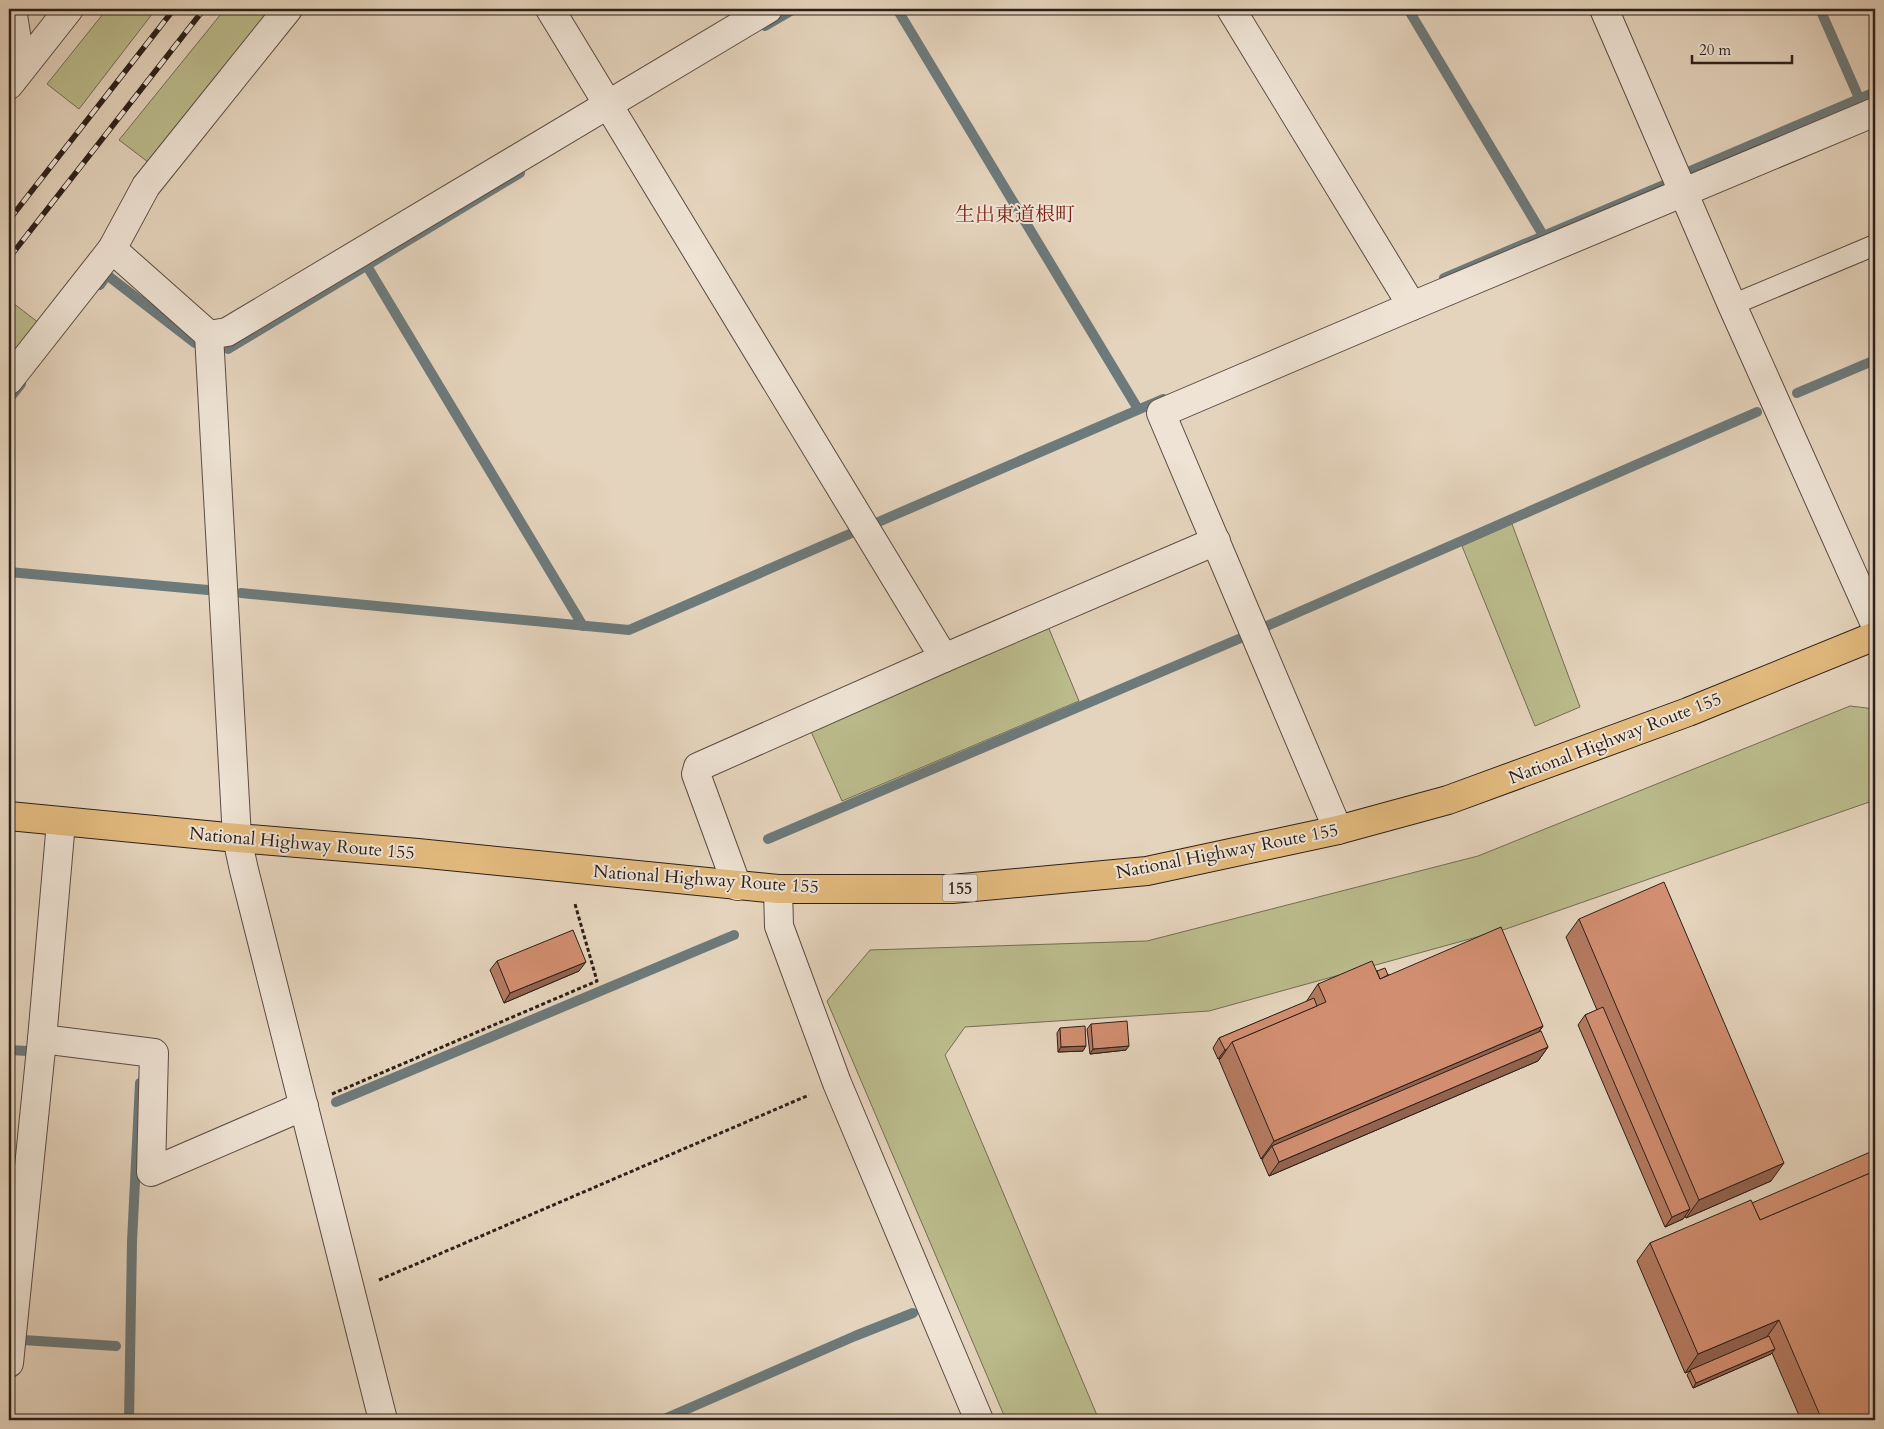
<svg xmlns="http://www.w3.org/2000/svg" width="1884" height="1429" font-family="Cardo,'Noto Serif JP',serif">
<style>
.green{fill:#bbbb8c;stroke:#746d53}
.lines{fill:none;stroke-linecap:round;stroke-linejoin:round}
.stream{stroke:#6d7a7b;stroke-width:10}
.service-casing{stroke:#5a4c43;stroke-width:22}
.minor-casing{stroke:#5a4c43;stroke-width:30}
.tertiary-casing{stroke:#5a4c43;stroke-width:30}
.trunk-casing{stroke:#2c1f1a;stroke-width:30}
.path{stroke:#2c1f1a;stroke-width:3;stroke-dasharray:4 2.5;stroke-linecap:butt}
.service{stroke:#eee3d4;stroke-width:20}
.minor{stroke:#eee3d4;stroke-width:28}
.tertiary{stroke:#eee3d4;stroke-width:28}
.trunk{stroke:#e2ba7e;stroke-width:28}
.rail-casing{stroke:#2c1f1a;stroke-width:5.5}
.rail{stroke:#eee3d4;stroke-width:4;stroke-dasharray:11;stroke-linecap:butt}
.wall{fill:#b47a60;stroke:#2c1f1a}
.shaded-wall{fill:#92634e;stroke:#2c1f1a}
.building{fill:#d18e70;stroke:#2c1f1a}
.labels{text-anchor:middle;stroke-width:4;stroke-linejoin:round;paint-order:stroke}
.shield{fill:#eee3d4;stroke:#665a52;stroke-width:1}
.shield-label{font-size:16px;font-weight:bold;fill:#2c1f1a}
.street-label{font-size:18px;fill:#2c1f1a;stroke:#eee3d4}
.quarter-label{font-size:20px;fill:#7a1f14;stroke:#eee3d4}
</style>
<rect width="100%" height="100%" fill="#e5d4bd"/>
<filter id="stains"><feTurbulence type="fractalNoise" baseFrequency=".004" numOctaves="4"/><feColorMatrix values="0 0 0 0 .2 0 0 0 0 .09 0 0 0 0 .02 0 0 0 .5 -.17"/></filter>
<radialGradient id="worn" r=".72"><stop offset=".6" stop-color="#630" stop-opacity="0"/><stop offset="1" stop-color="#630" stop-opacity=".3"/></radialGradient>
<g class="green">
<path d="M 107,9 L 156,9 L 79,109 L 47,84 Z"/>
<path d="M 225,9 L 272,9 L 152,165 L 119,140 Z"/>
<path d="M 9,300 L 39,323 L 9,361 Z"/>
<path d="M 1512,524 L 1580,707 L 1535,726 L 1462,546 Z"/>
<path d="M 1047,624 L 1079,701 L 842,801 L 809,727 Z"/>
<path d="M 1850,706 L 1875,709 L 1875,800 L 1506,929 L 1209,1011 L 965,1027 L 945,1055 L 1099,1420 L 1006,1420 L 827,1001 L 870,950 L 1147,941 L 1478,856 Z"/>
</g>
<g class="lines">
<g class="stream">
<path d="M 897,9 L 1138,409"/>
<path d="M 1408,9 L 1543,235"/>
<path d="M 1820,9 L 1859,98"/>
<path d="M 765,26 L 794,9"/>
<path d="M 1683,174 L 1875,92"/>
<path d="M 367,266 L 583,626"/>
<path d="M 1444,278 L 1666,184"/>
<path d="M 100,285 L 107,275 L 195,343"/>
<path d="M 228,349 L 520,173"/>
<path d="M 1797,393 L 1875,360"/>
<path d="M 9,399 L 21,384"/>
<path d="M 876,523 L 1163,399"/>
<path d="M 9,572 L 208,590"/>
<path d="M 241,593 L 629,630 L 854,532"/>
<path d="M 1260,629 L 1757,412"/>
<path d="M 768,839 L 1248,635"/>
<path d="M 9,1050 L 28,1051"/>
<path d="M 336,1102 L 734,935"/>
<path d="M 23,1340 L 116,1346"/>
<path d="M 129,1420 L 132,1241 L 140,1083"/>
<path d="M 662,1420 L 855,1336 L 913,1313"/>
</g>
<g class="service-casing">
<g id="service">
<path d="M 16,9 L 25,64"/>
<path d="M 1732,305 L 1875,245"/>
</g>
</g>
<g class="minor-casing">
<g id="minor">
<path d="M 550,9 L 944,658"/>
<path d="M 1231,9 L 1412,306"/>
<path d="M 1604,9 L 1732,305 L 1875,624"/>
<path d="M 112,249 L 209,335 L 227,332 L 768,9"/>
<path d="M 209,335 L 237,838"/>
<path d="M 9,380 L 112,249 L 146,186 L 288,9"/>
<path d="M 1338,830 L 1161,413 L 1412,306 L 1875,112"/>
<path d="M 737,886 L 696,774 L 698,767 L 944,658 L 1216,541"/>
<path d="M 778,889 L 779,926 L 837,1083 L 979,1420"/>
<path d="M 42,1039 L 154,1053 L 151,1172 L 304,1106"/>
<path d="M 9,1363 L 42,1039 L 61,822"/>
</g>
</g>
<g class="tertiary-casing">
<g id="tertiary">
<path d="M 9,85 L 69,9"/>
<path d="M 237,838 L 244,870 L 383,1420"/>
</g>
</g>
<g class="trunk-casing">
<path id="trunk" d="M 9,816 L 237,838 L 418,853 L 778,889 L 952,889 L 1147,871 L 1338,830 L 1448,800 L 1688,712 L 1875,636"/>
</g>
<g class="path">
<path d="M 332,1094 L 597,981 L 575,904"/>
<path d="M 379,1280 L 809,1095"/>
</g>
<use href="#service" class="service"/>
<use href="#minor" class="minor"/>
<use href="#tertiary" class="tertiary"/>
<use href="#trunk" class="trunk"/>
<g class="rail-casing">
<g id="rail">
<path d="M 9,220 L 174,9"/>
<path d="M 9,258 L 204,9"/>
</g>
</g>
<use href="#rail" class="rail"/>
</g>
<g class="wall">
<path d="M 1579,919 L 1771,1181 L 1686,1218 L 1685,1216 L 1683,1219 L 1665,1227 L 1578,1025 L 1585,1015 L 1597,1010 L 1566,937 Z"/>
<path d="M 497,961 L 579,971 L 504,1003 L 490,970 Z"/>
<path d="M 1377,971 L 1543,1026 L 1539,1032 L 1548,1047 L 1538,1061 L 1269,1176 L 1262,1160 L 1263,1158 L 1261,1159 L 1219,1060 L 1221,1058 L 1218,1059 L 1213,1048 L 1219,1038 L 1306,1002 L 1318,984 Z"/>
<path d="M 1091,1024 L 1126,1050 L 1090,1054 L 1087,1029 Z"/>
<path d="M 1060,1028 L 1083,1051 L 1058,1052 L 1057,1033 Z"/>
<path d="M 1752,1203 L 1875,1420 L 1801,1420 L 1772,1353 L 1771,1354 L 1693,1388 L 1687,1375 L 1690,1371 L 1685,1373 L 1637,1261 L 1650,1243 Z"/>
</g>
<g class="shaded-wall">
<path d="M 586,962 L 579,971 L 504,1003 L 510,993 Z"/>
<path d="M 1543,1026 L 1530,1044 L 1272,1146 L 1263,1158 L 1261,1159 L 1274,1141 Z"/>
<path d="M 1086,1046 L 1083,1051 L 1058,1052 L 1061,1047 Z"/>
<path d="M 1129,1046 L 1126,1050 L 1090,1054 L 1093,1049 Z"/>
<path d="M 1548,1047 L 1538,1061 L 1269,1176 L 1279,1162 Z"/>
<path d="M 1227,1049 L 1221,1058 L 1218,1059 L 1225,1050 Z"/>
<path d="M 1784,1163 L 1771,1181 L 1686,1218 L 1699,1200 Z"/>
<path d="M 1690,1209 L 1683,1219 L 1665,1227 L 1672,1217 Z"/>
<path d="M 1779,1320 L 1766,1338 L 1685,1373 L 1698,1354 Z"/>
<path d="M 1775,1349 L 1771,1354 L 1693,1388 L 1696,1383 Z"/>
</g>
<g class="building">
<path d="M 1664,882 L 1784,1163 L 1699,1200 L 1579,919 Z"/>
<path d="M 1501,927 L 1543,1026 L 1274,1141 L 1232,1042 L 1326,1002 L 1318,984 L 1372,961 L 1380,979 Z"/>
<path d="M 573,930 L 586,962 L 510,993 L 497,961 Z"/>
<path d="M 1385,968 L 1388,975 L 1380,979 L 1377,971 Z"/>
<path d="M 1314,998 L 1317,1006 L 1232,1042 L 1227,1049 L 1225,1050 L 1219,1038 Z"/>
<path d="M 1603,1007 L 1690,1209 L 1672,1217 L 1585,1015 Z"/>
<path d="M 1127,1021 L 1129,1046 L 1093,1049 L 1091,1024 Z"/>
<path d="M 1085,1026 L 1086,1046 L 1061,1047 L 1060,1028 Z"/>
<path d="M 1541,1031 L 1548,1047 L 1279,1162 L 1272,1146 Z"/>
<path d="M 1875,1150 L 1875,1171 L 1760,1220 L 1752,1203 Z"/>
<path d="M 1875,1171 L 1875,1420 L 1822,1420 L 1779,1320 L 1698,1354 L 1650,1243 L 1751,1200 L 1760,1220 Z"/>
<path d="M 1769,1336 L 1775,1349 L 1696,1383 L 1690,1370 Z"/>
</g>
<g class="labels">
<rect class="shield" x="942.5" y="874.5" width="35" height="27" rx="4"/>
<g class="shield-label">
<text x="960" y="894">155</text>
</g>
<g class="street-label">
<text transform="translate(1615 738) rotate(-21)" y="6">National Highway Route 155</text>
<text transform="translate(302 843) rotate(5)" y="6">National Highway Route 155</text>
<text transform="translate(1227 851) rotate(-11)" y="6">National Highway Route 155</text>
<text transform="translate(706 879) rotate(4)" y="6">National Highway Route 155</text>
</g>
<g class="quarter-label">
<text x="1015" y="221">生出東道根町</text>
</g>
</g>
<rect width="1884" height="1429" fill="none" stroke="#e5d4bd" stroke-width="30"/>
<rect x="10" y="10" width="1864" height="1409" fill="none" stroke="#2c1f1a" stroke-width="2.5"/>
<rect x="15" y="15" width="1854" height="1399" fill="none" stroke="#2c1f1a"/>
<path d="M1692 55v8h100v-8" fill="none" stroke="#2c1f1a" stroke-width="2.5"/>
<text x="1699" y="55" font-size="15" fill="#2c1f1a" stroke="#eee3d4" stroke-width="4" paint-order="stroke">20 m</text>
<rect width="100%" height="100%" filter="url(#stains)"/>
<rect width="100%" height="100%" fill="url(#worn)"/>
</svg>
